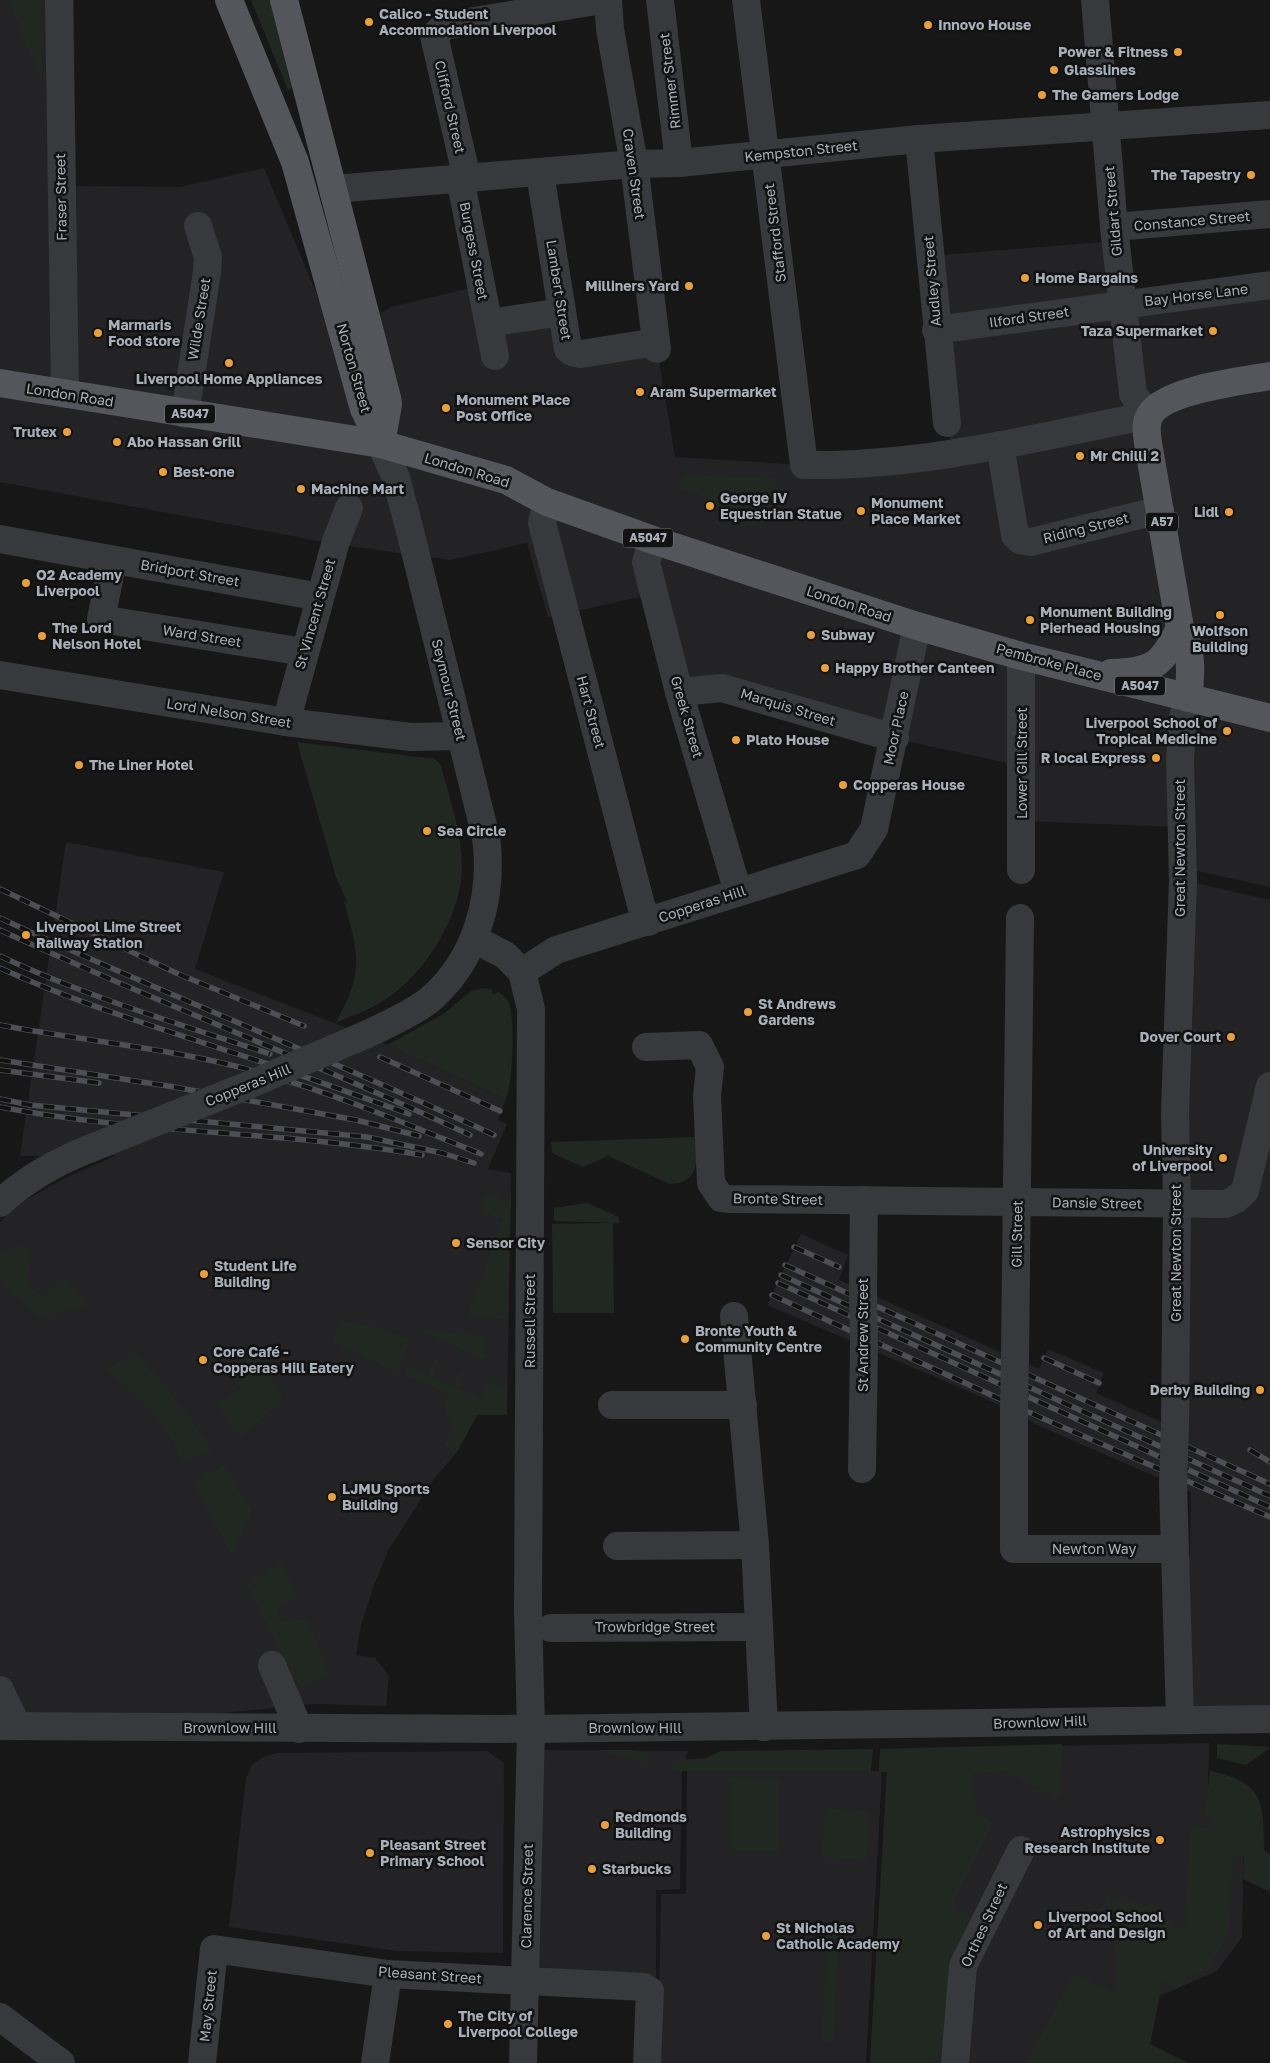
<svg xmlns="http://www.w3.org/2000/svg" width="1270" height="2063" font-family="'Golos Text',sans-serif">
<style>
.built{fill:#232325}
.green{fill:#212821}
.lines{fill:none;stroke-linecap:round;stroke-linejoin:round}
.minor{stroke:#38393d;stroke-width:28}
.major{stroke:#54565c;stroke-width:28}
.rail-casing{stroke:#4d4f54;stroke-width:5.5}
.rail{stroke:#121213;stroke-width:4;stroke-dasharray:11;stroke-linecap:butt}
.minor-bridge{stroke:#38393d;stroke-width:28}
.poi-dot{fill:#e8a03f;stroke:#121213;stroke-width:2}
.labels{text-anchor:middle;stroke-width:5;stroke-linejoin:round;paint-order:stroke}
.shield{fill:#121213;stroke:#7c8086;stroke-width:1}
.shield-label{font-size:12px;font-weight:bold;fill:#a9afb8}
.poi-label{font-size:14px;font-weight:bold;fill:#a9afb8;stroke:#121213;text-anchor:start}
.street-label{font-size:14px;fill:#a9afb8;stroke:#121213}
</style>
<rect width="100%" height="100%" fill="#171718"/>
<g class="built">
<path d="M 0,0 L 74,0 L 76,186 L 180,187 L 264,168 L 335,338 L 391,307 L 474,287 L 486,331 L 572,318 L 577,353 L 656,342 L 675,457 L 804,465 L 952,455 L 936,330 L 930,256 L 1115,241 L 1121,304 L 1270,285 L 1270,887 L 1189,869 L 1180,827 L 1022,821 L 1022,766 L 679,692 L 654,594 L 548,617 L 527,543 L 450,560 L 341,545 L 0,482 Z"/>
<path d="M 66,842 L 224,872 L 195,969 L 365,1035 L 506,1099 L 498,1120 L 507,1124 L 488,1169 L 511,1173 L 507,1415 L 477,1415 L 457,1452 L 434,1479 L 389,1549 L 374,1585 L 361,1625 L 356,1655 L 375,1658 L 389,1676 L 386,1706 L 312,1704 L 0,1736 L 0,1222 L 5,1217 L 4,1213 L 61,1180 L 117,1155 L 20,1156 Z"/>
<path d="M 1183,880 L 1270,900 L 1270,1718 L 1180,1719 L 1175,1571 L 1190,1557 L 1191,1492 L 1037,1425 L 1014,1411 L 767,1305 L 801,1234 L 848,1255 L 839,1280 L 1039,1369 L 1048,1349 L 1104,1373 L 1096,1393 L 1175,1428 Z"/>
<path d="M 1209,1743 L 1208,1790 L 1244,1837 L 1242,1937 L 1217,1971 L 1160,1996 L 1150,2044 L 1140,2063 L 870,2063 L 887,1771 L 882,1772 L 866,2063 L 658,2063 L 661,1894 L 686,1894 L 687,1771 L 879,1771 L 880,1749 Z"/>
<path d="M 538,1750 L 688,1751 L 682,1771 L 680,1889 L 656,1890 L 656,1977 L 537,1967 Z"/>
<path d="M 487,1751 L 504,1763 L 503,1953 L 397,1951 L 229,1927 L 246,1778 L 252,1765 L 263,1757 L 278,1753 Z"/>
</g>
<g class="green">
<path d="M 8,0 L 41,0 L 41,79 Z"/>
<path d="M 251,0 L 271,0 L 294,88 L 288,90 Z"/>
<path d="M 683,475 L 778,478 L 762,529 L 719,515 L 722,503 L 679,488 Z"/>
<path d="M 297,742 L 435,759 L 441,766 C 450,799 462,833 462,867 C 462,915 424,976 383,1001 C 369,1010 351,1016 335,1023 C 364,975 359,953 344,902 L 347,901 L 336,877 Z"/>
<path d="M 482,988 L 492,989 L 493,995 L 498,992 C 503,995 507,998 509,1003 C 515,1021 513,1081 506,1099 L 387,1045 L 445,1013 L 471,991 Z"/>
<path d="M 696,1137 C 697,1160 700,1183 670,1184 L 608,1156 L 583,1167 L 552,1153 L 551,1142 Z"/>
<path d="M 511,1193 L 508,1320 L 468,1315 L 502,1219 L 481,1211 L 482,1198 L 490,1194 L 499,1197 L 506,1205 Z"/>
<path d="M 587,1203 L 619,1217 L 619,1223 L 554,1221 L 554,1208 Z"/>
<path d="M 613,1223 L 614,1313 L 553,1313 L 552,1224 Z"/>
<path d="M 21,1246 L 32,1254 L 27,1284 L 43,1298 L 62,1279 L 88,1304 L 41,1318 L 0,1281 L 0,1252 Z"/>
<path d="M 341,1321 L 379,1327 L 410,1340 L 397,1372 L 332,1342 Z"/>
<path d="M 417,1329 L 487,1337 L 486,1360 Z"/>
<path d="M 135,1352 L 172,1395 L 212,1450 L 183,1462 C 162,1416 145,1400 106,1370 Z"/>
<path d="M 258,1355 L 284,1399 L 241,1437 L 217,1405 L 240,1388 L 227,1371 Z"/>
<path d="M 435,1359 L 439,1361 L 432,1377 L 453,1387 L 461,1370 L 466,1372 L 459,1389 L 480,1398 L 487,1382 L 507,1390 L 507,1415 L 477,1415 L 457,1452 L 444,1445 L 453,1428 L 444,1407 L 449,1394 L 405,1375 L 408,1367 L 428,1375 Z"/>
<path d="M 223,1465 L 252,1511 L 232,1556 L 194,1483 Z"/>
<path d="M 281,1563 L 298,1598 L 276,1609 L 281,1621 L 308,1619 L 330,1676 L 299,1687 L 246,1584 Z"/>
<path d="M 1062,1744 L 1060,1799 L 1005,1771 L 974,1773 L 976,1813 L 993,1822 L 952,1906 L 975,1920 L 945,2052 L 934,2063 L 870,2063 L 887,1772 L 879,1772 L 880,1749 Z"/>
<path d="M 1217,1744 L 1270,1747 L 1270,1748 L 1246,1765 L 1217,1758 Z"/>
<path d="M 873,1749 L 871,1771 L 682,1771 L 668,1768 L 679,1760 L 706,1758 L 721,1751 Z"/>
<path d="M 598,1750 L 633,1750 L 650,1754 L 647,1764 Z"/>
<path d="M 1210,1771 C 1263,1782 1264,1800 1264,1850 L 1270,1854 L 1270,1892 L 1243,1879 L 1244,1856 L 1233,1856 L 1229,1931 L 1208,1970 L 1184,1979 L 1184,1985 L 1177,1988 L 1162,1981 L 1150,2044 L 1188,2063 L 1027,2063 L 1074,1974 L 1115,1993 L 1116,1955 L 1106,1896 L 1125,1902 L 1159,1906 L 1157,1916 L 1184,1932 L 1191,1827 L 1212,1828 L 1212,1816 L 1205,1815 Z"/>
<path d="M 729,1777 L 779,1778 L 779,1851 L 729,1851 Z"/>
<path d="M 825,1808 L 869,1811 L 867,1860 L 822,1858 Z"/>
<path d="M 827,1925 L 839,1926 L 833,2041 L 822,2041 Z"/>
</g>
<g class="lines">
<g class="minor">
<path d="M 59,0 L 65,394"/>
<path d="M 608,0 L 610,29 L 634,164 L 657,349"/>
<path d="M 660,0 L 679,163"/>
<path d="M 746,0 L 804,465 C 921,467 1035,438 1149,415 L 1133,394 L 1114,227 L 1095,0"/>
<path d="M 919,139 L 947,423"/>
<path d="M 540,173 L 568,349 L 572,352 L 581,354 L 656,342"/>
<path d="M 460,178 L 495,356"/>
<path d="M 467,178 L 434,36 L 444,26 L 602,0"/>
<path d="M 334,194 L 346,188 L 634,164 L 679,163 L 919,139 L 1270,115"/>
<path d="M 1114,227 L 1270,214"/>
<path d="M 489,323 L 562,312"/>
<path d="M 936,330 L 1270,285"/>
<path d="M 185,414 L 207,272 L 208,257 L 198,226"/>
<path d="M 1000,445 L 1015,535 L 1020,540 L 1031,542 L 1160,510"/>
<path d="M 547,502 L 542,523 L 641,905 L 648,922"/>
<path d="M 0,539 L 320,597"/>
<path d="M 653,540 L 646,562 L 679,692 L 738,892"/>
<path d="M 113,560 L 101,619 L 304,652"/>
<path d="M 0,675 L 286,722 L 411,737 L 460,736"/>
<path d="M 679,692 L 722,688 L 895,738"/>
<path d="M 286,722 L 336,541 L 349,508"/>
<path d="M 1021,870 L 1021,656"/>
<path d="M 474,939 L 505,955 L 522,972 L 531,1009 L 528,1612 L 531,1729 L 523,2063"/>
<path d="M 522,972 L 556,950 L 857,855 L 874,829 L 917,626"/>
<path d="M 365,1035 C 385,1026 419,1010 434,996 C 475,958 492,901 487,846 C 486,833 481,819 478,805 L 409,527 L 396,478 L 381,444"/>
<path d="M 646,1047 L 699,1045 L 710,1067 L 707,1096 L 711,1183 L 721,1198 L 728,1199 L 1226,1204 L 1236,1199 L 1245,1191 L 1270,1086"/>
<path d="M 0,1203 C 27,1178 56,1162 89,1149"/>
<path d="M 863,1290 L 864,1200"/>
<path d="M 734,1316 L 755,1545 L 764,1727"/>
<path d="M 1015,1357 L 1020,918"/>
<path d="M 612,1405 L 743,1405"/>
<path d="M 1014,1411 L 1014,1549 L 1175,1549"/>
<path d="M 1175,1428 L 1177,1203 L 1175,1112 L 1183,880 L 1180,759 L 1183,717 L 1188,698"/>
<path d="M 862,1469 L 864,1347"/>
<path d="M 1173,1484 L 1180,1719"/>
<path d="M 617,1546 L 755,1545"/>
<path d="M 551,1628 L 759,1627"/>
<path d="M 272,1665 L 299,1729"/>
<path d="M 0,1690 L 17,1726"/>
<path d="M 0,1726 L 531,1729 L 1270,1719"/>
<path d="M 0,2017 L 61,2063"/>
<path d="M 202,2063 L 214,1949 L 388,1974 L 644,1987 L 650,1991 L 647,2063"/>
<path d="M 375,2063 L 388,1974"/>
<path d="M 955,2063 L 963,1966 L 1021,1850"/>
</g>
<g class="major">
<path d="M 229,0 L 295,162 L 364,409 L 381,444"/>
<path d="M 284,0 L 387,398 L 388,404 L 381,444"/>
<path d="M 0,383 L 381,444 L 506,480 L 547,502 L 653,540 L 917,626 L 1021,656 L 1270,718"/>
<path d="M 1111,673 C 1153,672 1162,665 1180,628"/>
<path d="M 1188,698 C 1191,676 1193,648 1180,628 L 1148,443 C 1147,435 1145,425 1149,417 C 1160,390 1243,381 1270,376"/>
</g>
<g class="rail-casing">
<g id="rail">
<path d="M 0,889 L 176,973 L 304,1026"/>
<path d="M 0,918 C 163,994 331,1059 494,1135"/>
<path d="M 0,930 C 155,1002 315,1062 470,1135"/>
<path d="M 0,956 C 87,997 179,1024 270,1054"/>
<path d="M 0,968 C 74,1002 153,1026 231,1052 C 291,1071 350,1093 409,1114"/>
<path d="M 0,1025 C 89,1042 181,1049 268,1075 C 341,1096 411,1126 481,1154"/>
<path d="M 380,1057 L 500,1111"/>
<path d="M 0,1060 L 174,1087 L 356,1120 L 419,1136"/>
<path d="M 0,1070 L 99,1083"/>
<path d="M 0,1099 L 30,1105 L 367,1137 L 442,1153 L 474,1163"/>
<path d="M 0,1107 C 139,1134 283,1131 422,1155"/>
<path d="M 794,1247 L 839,1267"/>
<path d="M 785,1265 L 1270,1484"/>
<path d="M 781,1275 L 1270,1496"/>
<path d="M 778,1283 L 1270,1507"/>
<path d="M 772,1295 L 1044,1419 L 1270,1517"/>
<path d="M 1044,1358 L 1099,1383"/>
<path d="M 1250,1450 L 1270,1462"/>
</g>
</g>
<use href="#rail" class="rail"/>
<g class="minor-bridge">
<path d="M 89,1149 L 251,1084 L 365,1035"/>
<path d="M 863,1290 L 864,1347"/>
<path d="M 1014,1411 L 1015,1357"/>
<path d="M 1173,1484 L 1175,1428"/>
</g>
</g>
<g class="poi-dot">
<circle cx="369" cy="22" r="5"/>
<circle cx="928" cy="25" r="5"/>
<circle cx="1178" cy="52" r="5"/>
<circle cx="1054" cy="70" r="5"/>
<circle cx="1042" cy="95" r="5"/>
<circle cx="1251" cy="175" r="5"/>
<circle cx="1025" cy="278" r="5"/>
<circle cx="689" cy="286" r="5"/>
<circle cx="1213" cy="331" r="5"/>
<circle cx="98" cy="333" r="5"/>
<circle cx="229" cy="363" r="5"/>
<circle cx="640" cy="392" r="5"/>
<circle cx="446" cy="408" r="5"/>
<circle cx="67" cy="432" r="5"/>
<circle cx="117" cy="442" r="5"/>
<circle cx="1080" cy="456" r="5"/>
<circle cx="163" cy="472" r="5"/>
<circle cx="301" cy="489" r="5"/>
<circle cx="710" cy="506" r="5"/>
<circle cx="861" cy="511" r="5"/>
<circle cx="1229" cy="512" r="5"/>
<circle cx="26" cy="583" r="5"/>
<circle cx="1220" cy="615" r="5"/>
<circle cx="1030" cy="620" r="5"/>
<circle cx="811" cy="635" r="5"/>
<circle cx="42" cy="636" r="5"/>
<circle cx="825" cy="668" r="5"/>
<circle cx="1227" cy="731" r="5"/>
<circle cx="736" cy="740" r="5"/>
<circle cx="1156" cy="758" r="5"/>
<circle cx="79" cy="765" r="5"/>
<circle cx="843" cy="785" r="5"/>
<circle cx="427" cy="831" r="5"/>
<circle cx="26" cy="935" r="5"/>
<circle cx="748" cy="1012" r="5"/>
<circle cx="1231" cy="1037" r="5"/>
<circle cx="1223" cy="1158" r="5"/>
<circle cx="456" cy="1243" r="5"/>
<circle cx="204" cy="1274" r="5"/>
<circle cx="685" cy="1339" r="5"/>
<circle cx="203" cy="1360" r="5"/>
<circle cx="1260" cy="1390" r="5"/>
<circle cx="332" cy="1497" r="5"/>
<circle cx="605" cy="1825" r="5"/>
<circle cx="1160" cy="1840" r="5"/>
<circle cx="370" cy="1853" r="5"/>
<circle cx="592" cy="1869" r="5"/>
<circle cx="1038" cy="1925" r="5"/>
<circle cx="766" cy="1936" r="5"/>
<circle cx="448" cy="2024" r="5"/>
</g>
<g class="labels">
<g class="shield">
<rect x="165" y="404.5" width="50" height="19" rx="4"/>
<rect x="1146" y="512.5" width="32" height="19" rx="4"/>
<rect x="623" y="528.5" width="50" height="19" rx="4"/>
<rect x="1115" y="676.5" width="50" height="19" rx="4"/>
</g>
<g class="shield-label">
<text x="190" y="418">A5047</text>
<text x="1162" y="526">A57</text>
<text x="648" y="542">A5047</text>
<text x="1140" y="690">A5047</text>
</g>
<g class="poi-label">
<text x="379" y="19">Calico - Student<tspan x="379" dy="16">Accommodation Liverpool</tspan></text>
<text x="938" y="30">Innovo House</text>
<text x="1168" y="57" text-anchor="end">Power &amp; Fitness</text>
<text x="1064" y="75">Glasslines</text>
<text x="1052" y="100">The Gamers Lodge</text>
<text x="1241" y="180" text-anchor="end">The Tapestry</text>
<text x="1035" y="283">Home Bargains</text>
<text x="679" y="291" text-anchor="end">Milliners Yard</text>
<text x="108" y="330">Marmaris<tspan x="108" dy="16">Food store</tspan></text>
<text x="1203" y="336" text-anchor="end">Taza Supermarket</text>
<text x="229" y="384" text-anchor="middle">Liverpool Home Appliances</text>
<text x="650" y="397">Aram Supermarket</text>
<text x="456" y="405">Monument Place<tspan x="456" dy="16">Post Office</tspan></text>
<text x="57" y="437" text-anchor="end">Trutex</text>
<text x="127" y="447">Abo Hassan Grill</text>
<text x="1090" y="461">Mr Chilli 2</text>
<text x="173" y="477">Best-one</text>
<text x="311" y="494">Machine Mart</text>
<text x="720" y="503">George IV<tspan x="720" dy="16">Equestrian Statue</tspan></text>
<text x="871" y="508">Monument<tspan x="871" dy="16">Place Market</tspan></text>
<text x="1219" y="517" text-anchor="end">Lidl</text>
<text x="36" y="580">O2 Academy<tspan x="36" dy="16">Liverpool</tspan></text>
<text x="1040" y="617">Monument Building<tspan x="1040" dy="16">Pierhead Housing</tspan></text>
<text x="52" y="633">The Lord<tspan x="52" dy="16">Nelson Hotel</tspan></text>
<text x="1220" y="636" text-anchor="middle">Wolfson<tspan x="1220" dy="16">Building</tspan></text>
<text x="821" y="640">Subway</text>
<text x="835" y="673">Happy Brother Canteen</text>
<text x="1217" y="728" text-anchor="end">Liverpool School of<tspan x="1217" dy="16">Tropical Medicine</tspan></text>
<text x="746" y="745">Plato House</text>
<text x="1146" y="763" text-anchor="end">R local Express</text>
<text x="89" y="770">The Liner Hotel</text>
<text x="853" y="790">Copperas House</text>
<text x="437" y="836">Sea Circle</text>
<text x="36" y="932">Liverpool Lime Street<tspan x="36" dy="16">Railway Station</tspan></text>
<text x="758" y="1009">St Andrews<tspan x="758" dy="16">Gardens</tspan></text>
<text x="1221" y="1042" text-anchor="end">Dover Court</text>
<text x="1213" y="1155" text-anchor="end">University<tspan x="1213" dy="16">of Liverpool</tspan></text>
<text x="466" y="1248">Sensor City</text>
<text x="214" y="1271">Student Life<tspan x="214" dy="16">Building</tspan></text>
<text x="695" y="1336">Bronte Youth &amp;<tspan x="695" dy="16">Community Centre</tspan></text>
<text x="213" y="1357">Core Café -<tspan x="213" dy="16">Copperas Hill Eatery</tspan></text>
<text x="1250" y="1395" text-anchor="end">Derby Building</text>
<text x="342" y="1494">LJMU Sports<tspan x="342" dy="16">Building</tspan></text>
<text x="615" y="1822">Redmonds<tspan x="615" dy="16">Building</tspan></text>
<text x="1150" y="1837" text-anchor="end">Astrophysics<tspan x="1150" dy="16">Research Institute</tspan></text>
<text x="380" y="1850">Pleasant Street<tspan x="380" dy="16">Primary School</tspan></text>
<text x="602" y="1874">Starbucks</text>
<text x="1048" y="1922">Liverpool School<tspan x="1048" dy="16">of Art and Design</tspan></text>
<text x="776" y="1933">St Nicholas<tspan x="776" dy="16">Catholic Academy</tspan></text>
<text x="458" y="2021">The City of<tspan x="458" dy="16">Liverpool College</tspan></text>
</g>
<g class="street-label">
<text transform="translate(670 81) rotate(-97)" y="5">Rimmer Street</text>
<text transform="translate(450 107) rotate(77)" y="5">Clifford Street</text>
<text transform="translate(801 151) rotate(-6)" y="5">Kempston Street</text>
<text transform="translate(634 174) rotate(82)" y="5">Craven Street</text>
<text transform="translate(61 197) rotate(-91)" y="5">Fraser Street</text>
<text transform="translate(1113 211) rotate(-95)" y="5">Gildart Street</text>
<text transform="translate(1192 221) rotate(-5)" y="5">Constance Street</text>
<text transform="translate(775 233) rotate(-97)" y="5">Stafford Street</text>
<text transform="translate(474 251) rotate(79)" y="5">Burgess Street</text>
<text transform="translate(932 281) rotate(-95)" y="5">Audley Street</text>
<text transform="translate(559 290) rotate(81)" y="5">Lambert Street</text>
<text transform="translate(1196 295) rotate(-7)" y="5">Bay Horse Lane</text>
<text transform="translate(1029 317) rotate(-8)" y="5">Ilford Street</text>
<text transform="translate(199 319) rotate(-81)" y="5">Wilde Street</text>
<text transform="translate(354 368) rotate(74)" y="5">Norton Street</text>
<text transform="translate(70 395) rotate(9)" y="5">London Road</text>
<text transform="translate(467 470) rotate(17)" y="5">London Road</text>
<text transform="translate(1086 528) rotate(-14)" y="5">Riding Street</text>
<text transform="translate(190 573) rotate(10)" y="5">Bridport Street</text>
<text transform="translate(849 604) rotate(18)" y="5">London Road</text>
<text transform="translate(315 614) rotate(-74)" y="5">St Vincent Street</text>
<text transform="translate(202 636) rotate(9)" y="5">Ward Street</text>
<text transform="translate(1049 662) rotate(15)" y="5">Pembroke Place</text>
<text transform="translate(449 690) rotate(76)" y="5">Seymour Street</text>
<text transform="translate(788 707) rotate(17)" y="5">Marquis Street</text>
<text transform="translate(591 712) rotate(75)" y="5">Hart Street</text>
<text transform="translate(229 713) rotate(9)" y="5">Lord Nelson Street</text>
<text transform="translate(687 717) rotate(74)" y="5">Greek Street</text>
<text transform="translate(896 728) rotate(-78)" y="5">Moor Place</text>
<text transform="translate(1022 763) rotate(-90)" y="5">Lower Gill Street</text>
<text transform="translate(1180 848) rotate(-90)" y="5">Great Newton Street</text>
<text transform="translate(702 904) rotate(-18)" y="5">Copperas Hill</text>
<text transform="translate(248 1085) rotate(-22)" y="5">Copperas Hill</text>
<text transform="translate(778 1199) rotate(1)" y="5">Bronte Street</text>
<text transform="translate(1097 1203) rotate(1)" y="5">Dansie Street</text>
<text transform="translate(1017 1234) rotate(-89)" y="5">Gill Street</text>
<text transform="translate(1176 1253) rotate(-90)" y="5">Great Newton Street</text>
<text transform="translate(530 1321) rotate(-90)" y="5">Russell Street</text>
<text transform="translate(863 1335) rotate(-90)" y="5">St Andrew Street</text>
<text x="1094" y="1554">Newton Way</text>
<text x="655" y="1632">Trowbridge Street</text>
<text transform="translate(1040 1722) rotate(-2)" y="5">Brownlow Hill</text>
<text x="230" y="1733">Brownlow Hill</text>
<text x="635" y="1733">Brownlow Hill</text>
<text transform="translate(527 1896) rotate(-89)" y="5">Clarence Street</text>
<text transform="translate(984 1925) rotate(-65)" y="5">Orthes Street</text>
<text transform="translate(430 1975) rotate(4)" y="5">Pleasant Street</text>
<text transform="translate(208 2006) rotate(-84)" y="5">May Street</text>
</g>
</g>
</svg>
